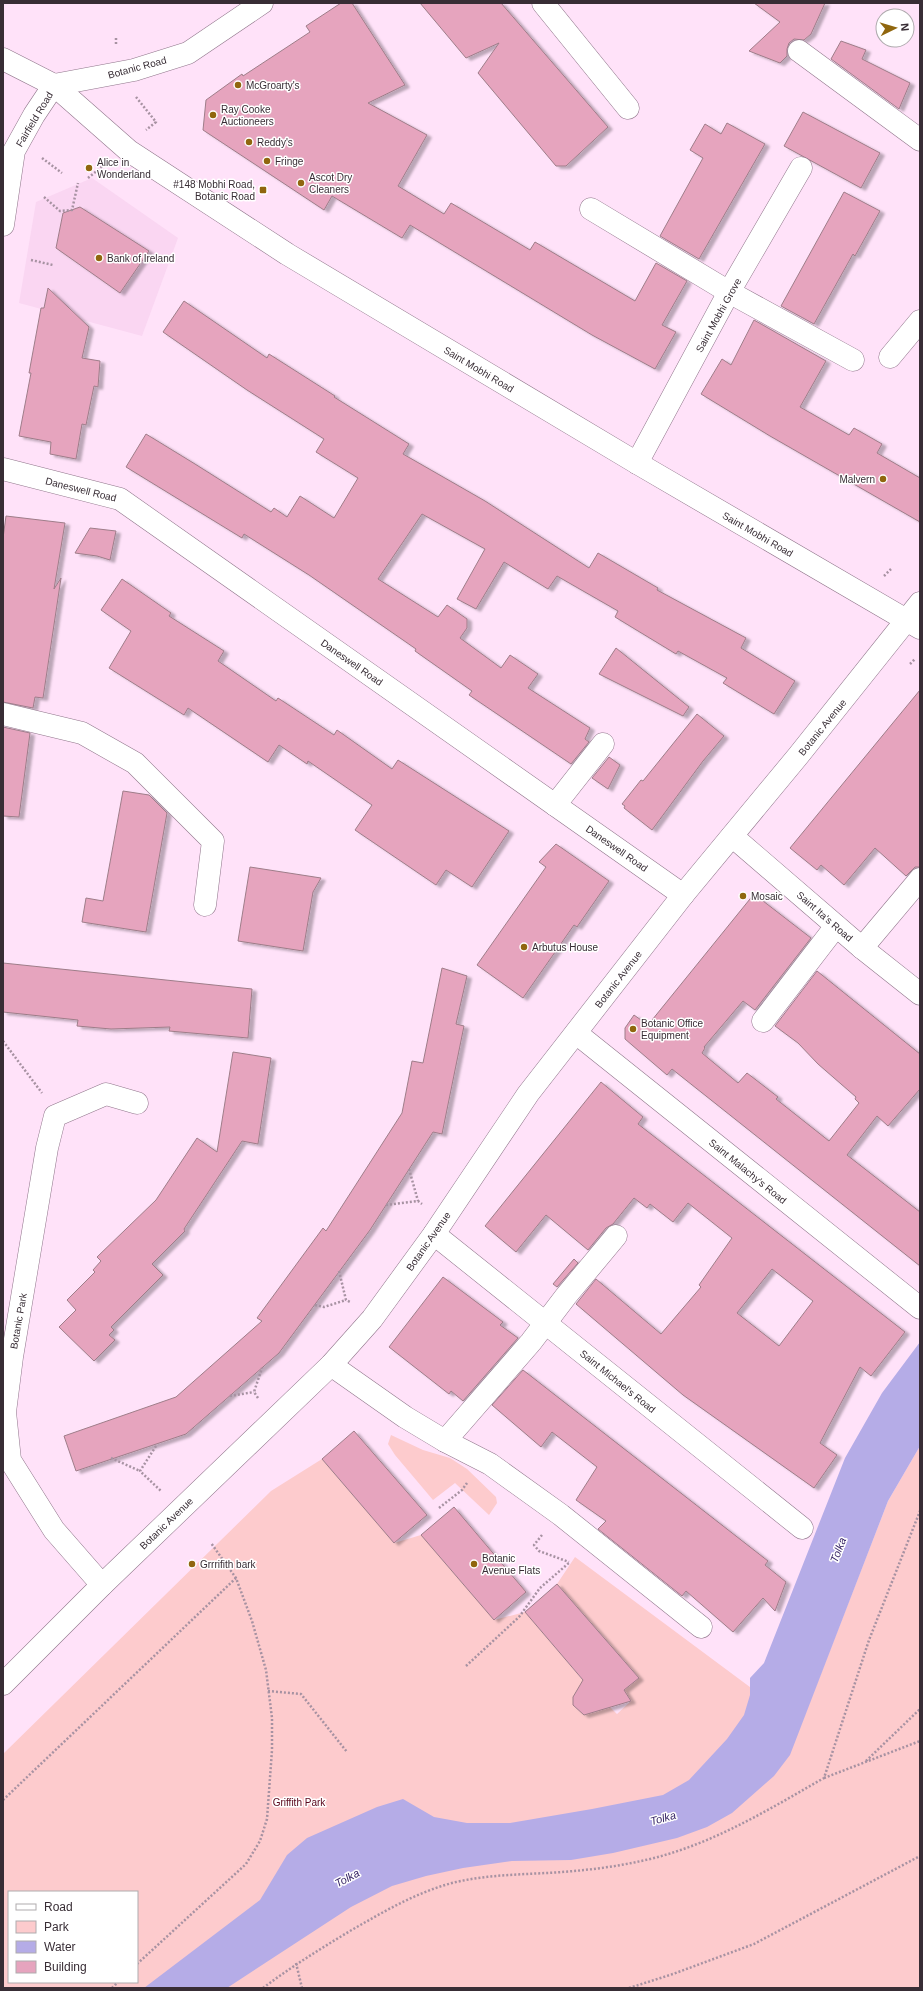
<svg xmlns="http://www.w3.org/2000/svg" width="923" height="1991" font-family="Helvetica,sans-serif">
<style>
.built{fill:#fad6f2}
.green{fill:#fdcbcd;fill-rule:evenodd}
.water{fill:#b5ace7}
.building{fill:#e6a4be;stroke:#9e7d89;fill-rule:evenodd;filter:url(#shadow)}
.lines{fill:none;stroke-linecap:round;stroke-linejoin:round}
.minor-casing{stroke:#90768b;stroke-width:23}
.major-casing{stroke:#90768b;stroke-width:23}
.path{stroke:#a792a2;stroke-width:2.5;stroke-dasharray:2 2;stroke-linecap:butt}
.minor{stroke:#fff;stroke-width:22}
.major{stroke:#fff;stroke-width:22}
.poi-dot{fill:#90660e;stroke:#fff;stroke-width:1.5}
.labels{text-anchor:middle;stroke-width:3;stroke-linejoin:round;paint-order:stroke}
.street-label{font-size:10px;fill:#382d35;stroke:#fff}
.poi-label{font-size:10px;fill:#382d35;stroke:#fff;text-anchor:start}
.park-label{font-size:10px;fill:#580419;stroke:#fff}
.water-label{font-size:11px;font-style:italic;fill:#301d60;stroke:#fff}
</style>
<defs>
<filter id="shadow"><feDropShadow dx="4.5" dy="2.5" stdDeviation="1" flood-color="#0004"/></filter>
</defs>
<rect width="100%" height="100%" fill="#ffe2f9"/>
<path class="built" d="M 92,178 L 178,238 L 142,336 L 19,303 L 36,202 Z"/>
<g class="green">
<path d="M 391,1435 L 423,1450 L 450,1458 L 467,1469 L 496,1497 L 497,1503 L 489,1515 L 455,1483 L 433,1500 L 395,1455 L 388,1444 Z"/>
<path d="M 920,1446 L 920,1988 L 3,1988 L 3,1754 L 271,1491 L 322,1459 L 394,1543 L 421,1535 L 494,1620 L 525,1612 L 586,1684 C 577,1688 573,1694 573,1705 L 583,1714 L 596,1712 L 607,1704 L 617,1714 L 631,1701 L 621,1689 L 639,1678 L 557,1584 L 575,1557 L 801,1725 L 888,1501 ZM 9,1892 L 137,1892 L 137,1982 L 9,1982 Z"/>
</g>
<path class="water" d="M 920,1342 L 920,1446 L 888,1501 L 790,1755 L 774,1776 L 732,1813 L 707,1827 L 677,1838 L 613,1853 L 571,1860 L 512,1861 L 463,1868 L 426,1876 L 392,1886 L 351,1907 L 227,1988 L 144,1988 L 260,1900 L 287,1855 L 307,1838 L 377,1807 L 403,1799 L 434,1817 L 467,1823 L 510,1823 L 592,1809 L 663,1795 L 689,1780 L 727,1739 L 744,1715 L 750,1695 L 750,1678 L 764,1663 L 845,1458 L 882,1393 Z"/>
<g class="building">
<path d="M 341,3 L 352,3 L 405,85 L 368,103 L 427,135 L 398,186 L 444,214 L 451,203 L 530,250 L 535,242 L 635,301 L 656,263 L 687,281 L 662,325 L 676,332 L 655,369 L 592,335 L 410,225 L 402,238 L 332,196 L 324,210 L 203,130 L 206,100 L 242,74 L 243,76 L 310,32 L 306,26 Z"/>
<path d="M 420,3 L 501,3 L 608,127 L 566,166 L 556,166 L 478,73 L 499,43 L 466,58 Z"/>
<path d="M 754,3 L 825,3 L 811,34 L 804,40 L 794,39 L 789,43 L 787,49 L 787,56 L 780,63 L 749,51 L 780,22 Z"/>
<path d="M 841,41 L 866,50 L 862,59 L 910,83 L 899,109 L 831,59 Z"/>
<path d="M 803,112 L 880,153 L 861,188 L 784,146 Z"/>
<path d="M 727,123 L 765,144 L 699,259 L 660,236 L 703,158 L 690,150 L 705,124 L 721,134 Z"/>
<path d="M 844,192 L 880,211 L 855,256 L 853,254 L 814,324 L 781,306 Z"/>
<path d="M 80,207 L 149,251 L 120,293 L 56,248 L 63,213 Z"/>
<path d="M 48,288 L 89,327 L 82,358 L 100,361 L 98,387 L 94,386 L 86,425 L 82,424 L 76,459 L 50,454 L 51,442 L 19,436 L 31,373 L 29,373 L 41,308 L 44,308 Z"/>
<path d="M 184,301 L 267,358 L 269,354 L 335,396 L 334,397 L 409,444 L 403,454 L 485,501 L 589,568 L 598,553 L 658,588 L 657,590 L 746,638 L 741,648 L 795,681 L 774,714 L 723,683 L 727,678 L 678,651 L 676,654 L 615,617 L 618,611 L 557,576 L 548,589 L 504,562 L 476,609 L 457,599 L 485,549 L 422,514 L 378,579 L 438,617 L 447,605 L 467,619 L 467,628 L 460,638 L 501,668 L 510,655 L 538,674 L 528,688 L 590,728 L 585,739 L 589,742 L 571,764 L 469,695 L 472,691 L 415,651 L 416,649 L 309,575 L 244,534 L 242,538 L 126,467 L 146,434 L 195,464 L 271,512 L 274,508 L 287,517 L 300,496 L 334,518 L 358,478 L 316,452 L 324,439 L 247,390 L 163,332 Z"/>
<path d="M 754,320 L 826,361 L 800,407 L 849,435 L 854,428 L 882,444 L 877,453 L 920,478 L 920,522 L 770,436 L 701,394 L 722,359 L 731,365 Z"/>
<path d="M 6,516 L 65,523 L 54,589 L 61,578 L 43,698 L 35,697 L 33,708 L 3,702 L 3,538 Z"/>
<path d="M 90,528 L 116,531 L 110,560 L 97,556 L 75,553 Z"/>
<path d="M 122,579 L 171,613 L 169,616 L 224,651 L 218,661 L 276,701 L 278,698 L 334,735 L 337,730 L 392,769 L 398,760 L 509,831 L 472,887 L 446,870 L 436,885 L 355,830 L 372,805 L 308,761 L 307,764 L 279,745 L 268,762 L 188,708 L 184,715 L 109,668 L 131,631 L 101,610 Z"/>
<path d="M 616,648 L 689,707 L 683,716 L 599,674 Z"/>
<path d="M 920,690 L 920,867 L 915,867 L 906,876 L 875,848 L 844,885 L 821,865 L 817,870 L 790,848 Z"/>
<path d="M 697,714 L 724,736 L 703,761 L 652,830 L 624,808 L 625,806 L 622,804 L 641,780 L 643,781 Z"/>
<path d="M 3,727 L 30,733 L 19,817 L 3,816 Z"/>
<path d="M 609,757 L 620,765 L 608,789 L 592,778 Z"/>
<path d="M 123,791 L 149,795 L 167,813 L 146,932 L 82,922 L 86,898 L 103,901 Z"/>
<path d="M 556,844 L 609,881 L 577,927 L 574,925 L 523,998 L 477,965 L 546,867 L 539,862 Z"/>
<path d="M 250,867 L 321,878 L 313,892 L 303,951 L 238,941 Z"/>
<path d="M 754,894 L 811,938 L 755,1010 L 743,1001 L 704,1047 L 705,1048 L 702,1053 L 738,1083 L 747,1073 L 778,1097 L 776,1099 L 829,1141 L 859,1103 L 855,1099 L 856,1097 L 818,1064 L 798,1043 L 775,1026 L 817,971 L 920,1054 L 920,1089 L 888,1126 L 877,1116 L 847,1155 L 920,1212 L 920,1266 L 672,1069 L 667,1075 L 625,1039 L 625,1028 L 634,1015 L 648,1025 Z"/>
<path d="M 3,963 L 252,989 L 248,1038 L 169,1031 L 170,1027 L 111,1029 L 77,1026 L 78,1020 L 3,1012 Z"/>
<path d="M 442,968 L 467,976 L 456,1024 L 464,1026 L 442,1134 L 433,1132 L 370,1230 L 279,1353 L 186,1434 L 76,1471 L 64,1436 L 176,1397 L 262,1321 L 257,1318 L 323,1228 L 326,1231 L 402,1113 L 412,1061 L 423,1063 Z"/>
<path d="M 233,1052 L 271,1058 L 258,1144 L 242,1141 L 184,1229 L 185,1231 L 152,1264 L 163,1275 L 111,1327 L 114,1330 L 109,1335 L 115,1340 L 94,1361 L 59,1327 L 76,1310 L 67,1300 L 95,1272 L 93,1270 L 101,1261 L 97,1257 L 156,1200 L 197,1138 L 217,1152 Z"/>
<path d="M 601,1082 L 643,1117 L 638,1124 L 905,1332 L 871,1376 L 860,1367 L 820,1443 L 837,1455 L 814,1488 L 683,1395 L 576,1304 L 596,1279 L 661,1334 L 701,1287 L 699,1285 L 732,1238 L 688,1203 L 673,1222 L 650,1204 L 647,1208 L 634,1198 L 613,1224 L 606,1228 L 588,1250 L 546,1215 L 516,1252 L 485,1226 ZM 772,1269 L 813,1301 L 779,1346 L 737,1313 Z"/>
<path d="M 574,1259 L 578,1263 L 557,1287 L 553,1284 Z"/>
<path d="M 443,1277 L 503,1322 L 500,1325 L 518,1338 L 463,1401 L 451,1391 L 449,1394 L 389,1347 Z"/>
<path d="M 523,1370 L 768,1561 L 765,1565 L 786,1582 L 775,1611 L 763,1598 L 733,1632 L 686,1591 L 682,1596 L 598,1529 L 606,1521 L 576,1500 L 597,1467 L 552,1432 L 541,1447 L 492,1405 Z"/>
<path d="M 354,1431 L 427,1515 L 394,1543 L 322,1459 Z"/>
<path d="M 454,1507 L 526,1592 L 494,1620 L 421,1535 Z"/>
<path d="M 557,1584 L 639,1678 L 624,1690 L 631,1701 L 584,1715 L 573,1705 L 573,1697 L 583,1680 L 525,1612 Z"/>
</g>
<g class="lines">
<g class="minor-casing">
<g id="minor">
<path d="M 543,3 L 628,108"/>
<path d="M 799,51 L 920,140"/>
<path d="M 591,209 L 729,292 L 853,360"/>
<path d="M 3,225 L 14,151 L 34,115 L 54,85 L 134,70 L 188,53 L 262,3"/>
<path d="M 890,357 L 920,321"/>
<path d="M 637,463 L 729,292 L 801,168"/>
<path d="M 3,469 L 120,499 L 683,895"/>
<path d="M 3,714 L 82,733 L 135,763 L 213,841 L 205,905"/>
<path d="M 555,805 L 603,744"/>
<path d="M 732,836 L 862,948 L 920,994"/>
<path d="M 862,948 L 920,879"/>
<path d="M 763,1021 L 836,926"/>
<path d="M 576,1033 L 920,1308"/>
<path d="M 434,1234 L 802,1528"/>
<path d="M 331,1365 L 405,1417 L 445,1441 L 490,1464 L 561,1515 L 701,1627"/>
<path d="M 445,1441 L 531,1342 L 566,1296 L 616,1236"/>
<path d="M 102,1585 L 54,1530 L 10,1460 L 5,1412 L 12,1357 L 47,1148 L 55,1116 L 106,1094 L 137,1103"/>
<path d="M 3,1684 L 102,1585 L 331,1365 L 372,1319 L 434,1234 L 528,1094 L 683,895 L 798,756 L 920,603"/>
</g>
</g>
<g class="major-casing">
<path id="major" d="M 3,59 L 54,85 L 129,151 L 287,254 L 637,463 L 920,628"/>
</g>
<g class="path">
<path d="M 116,38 L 116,45"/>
<path d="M 136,97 L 156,122 L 146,130"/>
<path d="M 42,158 L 62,173"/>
<path d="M 88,178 L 104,165"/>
<path d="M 44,197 L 60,211 L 72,210 L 78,183"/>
<path d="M 31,260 L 53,265"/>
<path d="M 884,576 L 891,569"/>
<path d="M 910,664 L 915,659"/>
<path d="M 3,1041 L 42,1093"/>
<path d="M 409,1169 L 418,1201"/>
<path d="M 386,1205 L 418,1201 L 422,1204"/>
<path d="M 339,1271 L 346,1300 L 350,1302"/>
<path d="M 315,1305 L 324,1307 L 346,1300"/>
<path d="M 230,1396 L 254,1392"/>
<path d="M 258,1398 L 254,1392 L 262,1368"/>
<path d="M 156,1446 L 140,1471 L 161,1491"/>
<path d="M 111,1458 L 140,1471"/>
<path d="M 439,1508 L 462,1490 L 467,1483"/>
<path d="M 542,1535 L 534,1545 L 539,1551 L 569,1562"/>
<path d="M 466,1666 L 519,1617 L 540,1588 L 570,1562"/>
<path d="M 268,1691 L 301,1694 L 347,1752"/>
<path d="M 866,1761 L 920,1709"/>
<path d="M 824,1778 L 920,1741"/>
<path d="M 3,1800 L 236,1578"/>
<path d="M 296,1963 L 302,1988"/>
<path d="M 137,1964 L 246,1864 L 260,1841 L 267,1819 L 272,1750 L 272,1718 L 266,1670 L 252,1621 L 236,1578 L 211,1543"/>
<path d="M 112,1988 L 118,1982"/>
<path d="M 263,1988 C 291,1967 320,1949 350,1931 C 383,1912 415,1893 452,1883 C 492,1873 533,1875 574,1871 C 596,1869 619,1866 641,1861 C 708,1847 766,1811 824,1778 L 869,1640 L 920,1511"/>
<path d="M 629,1988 L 673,1974 L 754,1944 L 920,1856"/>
</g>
<use href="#minor" class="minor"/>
<use href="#major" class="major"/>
</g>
<g class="poi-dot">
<circle cx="238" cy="85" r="4"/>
<circle cx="213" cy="115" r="4"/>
<circle cx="249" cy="142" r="4"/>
<circle cx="267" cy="161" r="4"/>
<circle cx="89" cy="168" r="4"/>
<circle cx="301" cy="183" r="4"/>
<rect x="259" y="186" width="8" height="8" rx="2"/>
<circle cx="99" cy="258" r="4"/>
<circle cx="883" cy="479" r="4"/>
<circle cx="743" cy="896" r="4"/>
<circle cx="524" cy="947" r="4"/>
<circle cx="633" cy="1029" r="4"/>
<circle cx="192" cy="1564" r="4"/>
<circle cx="474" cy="1564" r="4"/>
</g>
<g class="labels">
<g class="street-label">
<text transform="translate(137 67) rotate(-15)" y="4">Botanic Road</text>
<text transform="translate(34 119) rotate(-59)" y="4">Fairfield Road</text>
<text transform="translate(718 315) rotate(-61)" y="4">Saint Mobhi Grove</text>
<text transform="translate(479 369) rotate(31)" y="4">Saint Mobhi Road</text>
<text transform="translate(81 489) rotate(14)" y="4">Daneswell Road</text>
<text transform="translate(758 534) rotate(30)" y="4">Saint Mobhi Road</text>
<text transform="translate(352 662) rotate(35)" y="4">Daneswell Road</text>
<text transform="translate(822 727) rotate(-51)" y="4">Botanic Avenue</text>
<text transform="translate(617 848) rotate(35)" y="4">Daneswell Road</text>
<text transform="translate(825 916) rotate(41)" y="4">Saint Ita's Road</text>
<text transform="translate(618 979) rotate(-52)" y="4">Botanic Avenue</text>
<text transform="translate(748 1171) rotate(39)" y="4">Saint Malachy's Road</text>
<text transform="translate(428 1241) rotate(-55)" y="4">Botanic Avenue</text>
<text transform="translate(18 1321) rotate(-80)" y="4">Botanic Park</text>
<text transform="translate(618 1381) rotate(39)" y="4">Saint Michael's Road</text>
<text transform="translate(166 1523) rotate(-44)" y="4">Botanic Avenue</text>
</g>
<g class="poi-label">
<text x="246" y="89">McGroarty's</text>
<text x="221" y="113">Ray Cooke<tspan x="221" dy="12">Auctioneers</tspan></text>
<text x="257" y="146">Reddy's</text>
<text x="275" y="165">Fringe</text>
<text x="97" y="166">Alice in<tspan x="97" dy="12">Wonderland</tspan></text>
<text x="309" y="181">Ascot Dry<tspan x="309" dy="12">Cleaners</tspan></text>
<text x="255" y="188" text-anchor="end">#148 Mobhi Road,<tspan x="255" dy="12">Botanic Road</tspan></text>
<text x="107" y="262">Bank of Ireland</text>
<text x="875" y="483" text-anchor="end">Malvern</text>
<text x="751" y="900">Mosaic</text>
<text x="532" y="951">Arbutus House</text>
<text x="641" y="1027">Botanic Office<tspan x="641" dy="12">Equipment</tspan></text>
<text x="482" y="1562">Botanic<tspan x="482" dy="12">Avenue Flats</tspan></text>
<text x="200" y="1568">Grrrifith bark</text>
</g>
<g class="park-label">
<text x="299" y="1806">Griffith Park</text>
</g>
<g class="water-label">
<text transform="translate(838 1550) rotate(-69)" y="4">Tolka</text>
<text transform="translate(663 1818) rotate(-15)" y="4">Tolka</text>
<text transform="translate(347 1878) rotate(-28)" y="4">Tolka</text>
</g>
</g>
<rect width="923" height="1991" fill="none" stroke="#382d35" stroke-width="8"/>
<rect x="8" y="1891" width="130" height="92" fill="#ffffff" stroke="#afabae"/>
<rect x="16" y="1904" width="20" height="6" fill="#ffffff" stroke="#afabae"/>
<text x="44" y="1911" font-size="12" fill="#382d35">Road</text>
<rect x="16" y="1921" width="20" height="12" fill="#fdcbcd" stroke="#afabae"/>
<text x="44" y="1931" font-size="12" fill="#382d35">Park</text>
<rect x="16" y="1941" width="20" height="12" fill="#b5ace7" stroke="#afabae"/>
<text x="44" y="1951" font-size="12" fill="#382d35">Water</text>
<rect x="16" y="1961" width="20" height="12" fill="#e6a4be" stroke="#afabae"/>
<text x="44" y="1971" font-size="12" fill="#382d35">Building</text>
<g transform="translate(895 28) rotate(85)"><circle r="19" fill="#ffffff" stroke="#afabae"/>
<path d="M0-3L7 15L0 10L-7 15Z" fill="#90660e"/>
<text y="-6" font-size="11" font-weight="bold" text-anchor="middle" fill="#382d35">N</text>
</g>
</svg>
